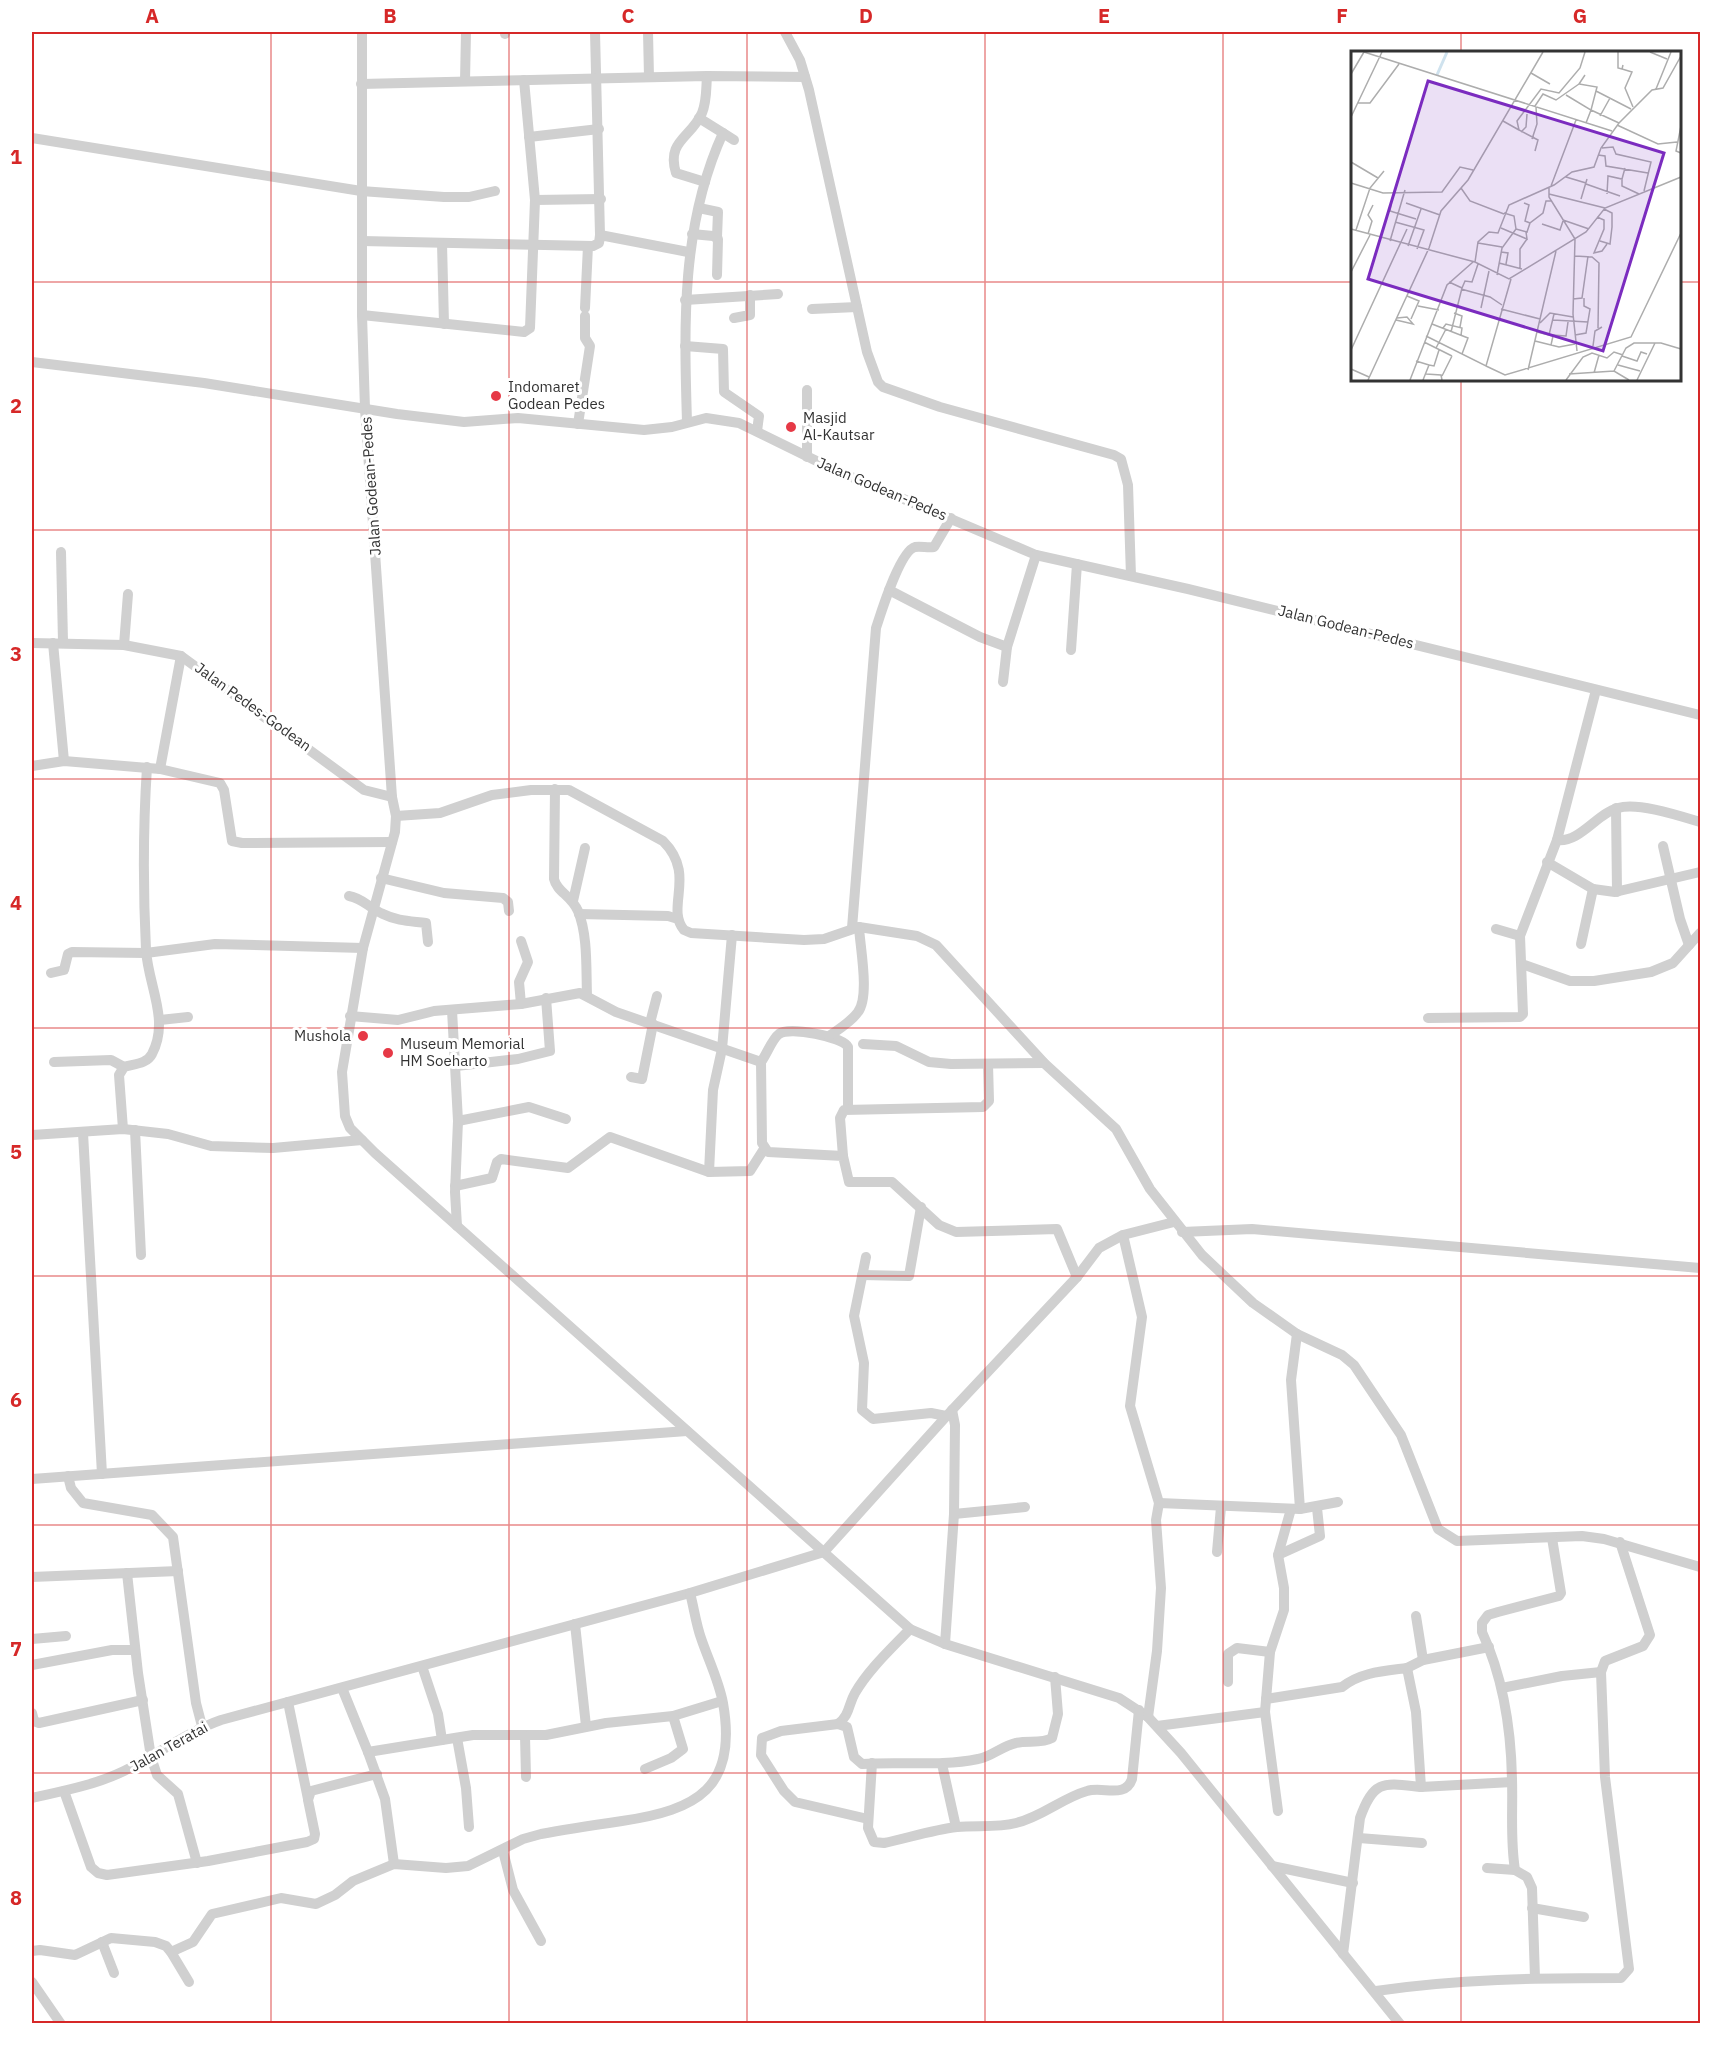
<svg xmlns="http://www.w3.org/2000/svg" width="1732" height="2055" font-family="'IBM Plex Sans',sans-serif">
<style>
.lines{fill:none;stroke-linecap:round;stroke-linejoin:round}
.minor{stroke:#d0d0d0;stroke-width:10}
.grid{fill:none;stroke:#d62828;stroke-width:1.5;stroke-opacity:0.55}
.poi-dot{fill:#e63946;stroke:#fff;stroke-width:2}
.labels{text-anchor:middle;stroke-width:6;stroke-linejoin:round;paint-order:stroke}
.poi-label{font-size:15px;fill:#333;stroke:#fff;text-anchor:start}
.street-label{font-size:15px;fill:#333;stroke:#fff}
.inset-river{fill:none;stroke:#cfe2ee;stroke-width:3}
.inset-road{fill:none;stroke:#adadad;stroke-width:1.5}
.view{fill:#7b2cbf;fill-opacity:0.15;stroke:#7b2cbf;stroke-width:3}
.inset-edge{fill:none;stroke:#333;stroke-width:3}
.neatline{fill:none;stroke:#d62828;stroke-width:2}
.grid-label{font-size:20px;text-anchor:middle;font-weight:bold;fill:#d62828}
</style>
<rect width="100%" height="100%" fill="#fff"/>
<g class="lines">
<g class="minor">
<path d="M 362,32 L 362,315 L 365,409 L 392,797 L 396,816 L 395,832 L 363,948 L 342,1072 L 345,1116 L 350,1128 L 375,1153 L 910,1629 L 945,1644 L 1119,1698 L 1148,1717 L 1181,1753 L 1400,2024"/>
<path d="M 505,32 L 505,34"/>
<path d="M 595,32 L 600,235"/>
<path d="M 648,32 L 649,77"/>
<path d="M 785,32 L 800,60 L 809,90 L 867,352 L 878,382 L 883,387 L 940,407 L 1114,455 L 1121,459 L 1128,485 L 1131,576"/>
<path d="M 465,81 L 466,32"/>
<path d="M 361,84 L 707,76 L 805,77"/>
<path d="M 723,133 L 734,140"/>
<path d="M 529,137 L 599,129"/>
<path d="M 32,138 L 361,191 L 444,197 L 469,197 L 495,191"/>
<path d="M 705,182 L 676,173 C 666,141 691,138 702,113 C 707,101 706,88 707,76"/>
<path d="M 535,200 L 601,199"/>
<path d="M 699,208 L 718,212 L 717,237"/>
<path d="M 692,234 L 713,236 L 718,239 L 717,275"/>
<path d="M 362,241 L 593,246 L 599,243 L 600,235 L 688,252"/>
<path d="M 442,243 L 444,324"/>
<path d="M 685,300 L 778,294"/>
<path d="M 585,308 L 588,246"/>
<path d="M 812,309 L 857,307"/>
<path d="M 362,315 L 524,332 L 530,328 L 535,200 L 524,80"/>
<path d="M 734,318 L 750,315 L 750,295"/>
<path d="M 685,346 L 723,349 L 724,392 L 759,416 L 757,431"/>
<path d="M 32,362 L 204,383 L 397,414 L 464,422 L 518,418 L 644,430 L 672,427 L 706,418 L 739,423 L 835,470 L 1036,555 L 1188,589 L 1700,715"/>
<path d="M 687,422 C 684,324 681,225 723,133 L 699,118"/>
<path d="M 578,424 L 590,346 L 585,338 L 585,316"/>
<path d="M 807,457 L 807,390"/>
<path d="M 61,552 L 63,642"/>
<path d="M 889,590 L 980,637 L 1007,647"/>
<path d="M 32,643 L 124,645 L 181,656 L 364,790 L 392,797"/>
<path d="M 53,643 L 64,761"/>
<path d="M 124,645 L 128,594"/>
<path d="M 1071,650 L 1077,564"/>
<path d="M 1003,682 L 1007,647 L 1036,555"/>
<path d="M 32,766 L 64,761 L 160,769 L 181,656"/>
<path d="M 160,769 L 220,783 L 224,790 L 232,841 L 242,843 L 392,842"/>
<path d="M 555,789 L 554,879 C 557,892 571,895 578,911 C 588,935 586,969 587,995"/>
<path d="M 1616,808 L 1617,892"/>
<path d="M 396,816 L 440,813 L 492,795 L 531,790 L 569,790 L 663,841 C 697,875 665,907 684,930 L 691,933 L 804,940 L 824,939 L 859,927 L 917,936 L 936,945 L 1044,1063 L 1116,1129 L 1150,1189 L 1202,1255 L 1253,1303 L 1297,1334 L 1342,1355 L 1354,1365 L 1401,1435 L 1438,1529 L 1457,1541 L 1582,1536 L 1604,1539 L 1700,1567"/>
<path d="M 1557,840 L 1596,690"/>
<path d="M 1663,846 L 1680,919 L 1689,945"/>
<path d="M 1547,862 L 1593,889 L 1615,892 L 1700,872"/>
<path d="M 381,878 L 444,893 L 503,898 L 508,902 L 509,911"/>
<path d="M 349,896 C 363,898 370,909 383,914 C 397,921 411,921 426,923 L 428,942"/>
<path d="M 573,901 L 585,848"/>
<path d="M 579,914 L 668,916 L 678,919"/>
<path d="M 852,928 L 876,628 C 881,613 900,551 915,547 C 921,546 928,548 934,547 L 951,518"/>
<path d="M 1496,929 L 1520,936"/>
<path d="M 732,935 L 722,1049 L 713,1090 L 709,1172 L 750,1171 L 764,1149"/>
<path d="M 521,941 L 528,962 L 519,982 L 521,1004"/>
<path d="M 1581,944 L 1593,889"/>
<path d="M 1522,964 L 1570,981 L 1594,981 L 1651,972 L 1673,963 L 1700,933"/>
<path d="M 51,973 L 64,970 L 68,954 L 72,952 L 146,953 L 215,944 L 363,948"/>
<path d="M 452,1010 L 458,1121 L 455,1192 L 457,1226"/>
<path d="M 350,1016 L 398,1020 L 434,1011 L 521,1004 L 580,993 L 616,1012 L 761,1062 C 767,1054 772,1039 779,1034 C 789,1026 843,1037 848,1047 L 848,1108"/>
<path d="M 1428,1018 L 1520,1017 L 1523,1014 L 1520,936 L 1557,840 C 1580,843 1597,813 1618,808 C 1638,802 1680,816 1700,822"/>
<path d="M 160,1020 L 188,1017"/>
<path d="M 650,1023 L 657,996"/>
<path d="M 829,1036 C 839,1029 851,1022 858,1012 C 870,996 860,947 859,927"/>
<path d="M 863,1044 L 896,1046 L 929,1062 L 951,1064 L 1044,1063"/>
<path d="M 54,1062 L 111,1060 L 124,1067"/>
<path d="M 761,1062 L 762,1143 L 768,1152 L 843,1156 L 849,1182 L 892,1182 L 939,1225 L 956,1232 L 1057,1229 L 1077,1277"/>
<path d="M 456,1066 L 518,1059 L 550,1051 L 546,998"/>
<path d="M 631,1077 L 642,1079 L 653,1024"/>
<path d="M 458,1121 L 529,1107 L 566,1119"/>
<path d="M 123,1129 L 119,1075 L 124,1067 C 134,1064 147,1064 152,1054 C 170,1020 148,985 146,950 C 143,889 143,828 147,767"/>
<path d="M 135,1130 L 141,1255"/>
<path d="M 83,1133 L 102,1474"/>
<path d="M 32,1135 L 123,1129 L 168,1134 L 211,1146 L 273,1148 L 362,1140"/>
<path d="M 843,1156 L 840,1118 L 844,1110 L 983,1107 L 989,1101 L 988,1064"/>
<path d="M 455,1186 L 492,1178 L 497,1162 L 501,1159 L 568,1168 L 610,1137 L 709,1172"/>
<path d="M 1182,1232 L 1252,1229 L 1700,1268"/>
<path d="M 1123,1235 L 1142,1317 L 1130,1406 L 1159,1503 L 1156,1520 L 1161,1588 L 1157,1651 L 1148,1717"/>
<path d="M 866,1257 L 854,1316 L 864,1363 L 862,1410 L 873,1419 L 931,1413 L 946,1416"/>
<path d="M 862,1275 L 909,1276 L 921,1207"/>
<path d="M 1297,1334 L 1291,1380 L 1300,1509"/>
<path d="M 68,1476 L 71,1488 L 83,1503 L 152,1515 L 173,1537 L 196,1703 L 202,1726"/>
<path d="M 32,1479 L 687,1431"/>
<path d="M 1159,1503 L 1300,1509 L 1338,1502"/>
<path d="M 954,1514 L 1025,1507"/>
<path d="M 1217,1552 L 1221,1507"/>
<path d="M 1278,1555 L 1320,1536 L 1317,1508"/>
<path d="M 127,1573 L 138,1673 L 151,1757 L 157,1775 L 178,1794 L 197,1863"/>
<path d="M 32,1577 L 178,1571"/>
<path d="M 1416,1616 L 1423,1660"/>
<path d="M 575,1624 L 586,1726"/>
<path d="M 32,1639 L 66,1636"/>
<path d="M 945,1644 L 954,1514 L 955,1425 L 952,1410"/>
<path d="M 32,1665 L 112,1650 L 135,1650"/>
<path d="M 422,1666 L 438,1714 L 442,1740"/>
<path d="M 1407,1668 L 1423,1660 L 1489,1647"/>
<path d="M 1228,1682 L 1228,1654 L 1237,1648 L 1270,1652"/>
<path d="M 342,1688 L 368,1752 L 473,1735 L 546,1735 L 606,1723 L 673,1716 L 722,1701"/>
<path d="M 1502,1688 L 1562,1676 L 1601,1672"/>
<path d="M 1266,1699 L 1342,1687 C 1361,1672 1384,1671 1407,1668 L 1416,1712 L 1421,1787 L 1512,1782"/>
<path d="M 288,1702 L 308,1799"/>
<path d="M 32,1713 L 34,1721 L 39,1723 L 143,1700"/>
<path d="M 838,1724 C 850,1715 848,1705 855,1693 C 869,1669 891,1649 910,1629"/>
<path d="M 1157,1726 L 1265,1712"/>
<path d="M 525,1736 L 526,1777"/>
<path d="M 457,1738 L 466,1788 L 469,1827"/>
<path d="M 368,1752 L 385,1799 L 394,1864"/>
<path d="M 872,1763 L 868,1828 L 874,1842 L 884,1843 C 908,1838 932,1830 957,1827 C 976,1825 997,1828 1016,1823 C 1042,1817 1062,1798 1087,1791 C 1103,1786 1125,1799 1132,1779 L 1139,1710"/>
<path d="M 942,1764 L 956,1827"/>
<path d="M 645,1769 L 671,1758 L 683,1749 L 673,1716"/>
<path d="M 64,1791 L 91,1867 L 98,1873 L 107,1875 L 208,1861 L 307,1842 L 314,1839 L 315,1834 L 308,1800 L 311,1791 L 377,1774"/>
<path d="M 32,1798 C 63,1791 95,1785 124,1771 C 157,1755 187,1732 221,1720 L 690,1593 L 824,1552 L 952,1410 L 1077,1277 L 1099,1248 L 1123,1235 L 1174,1222"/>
<path d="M 1278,1811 L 1265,1712 L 1270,1652 L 1284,1610 L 1284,1588 L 1278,1555 L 1291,1509"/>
<path d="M 868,1819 L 795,1802 L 784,1791 L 761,1755 L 762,1738 L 781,1731 L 838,1724 L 847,1727 L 854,1757 L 862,1764 C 901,1761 940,1767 978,1759 C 991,1757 1002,1746 1016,1743 C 1027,1740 1042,1744 1052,1738 L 1058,1714 L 1055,1677"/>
<path d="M 1359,1838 L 1422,1843"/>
<path d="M 503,1851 L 513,1890 L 541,1941"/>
<path d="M 1272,1866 L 1353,1883"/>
<path d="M 1487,1868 L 1515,1870"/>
<path d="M 1532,1908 L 1584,1917"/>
<path d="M 102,1942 L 114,1973"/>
<path d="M 32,1951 L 40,1950 L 75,1955 L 111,1938 L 155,1942 L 166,1946 L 171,1952 L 189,1982"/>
<path d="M 171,1952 L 193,1942 L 212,1914 L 281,1898 L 316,1904 L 335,1895 L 353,1881 L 394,1864 L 446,1868 L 468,1866 L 523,1839 L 541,1834 C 568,1829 595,1825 622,1821 C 697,1810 738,1788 723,1703 C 719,1681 708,1659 701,1638 C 696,1624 694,1608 690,1593"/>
<path d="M 1343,1954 L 1360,1818 C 1374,1779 1384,1783 1421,1787"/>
<path d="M 1535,1978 L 1532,1888 L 1527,1877 L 1515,1870 C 1510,1839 1513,1810 1512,1779 C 1511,1729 1503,1677 1482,1632 L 1482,1623 L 1488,1615 L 1498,1612 L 1559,1596 L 1561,1593 L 1552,1538"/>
<path d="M 32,1982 L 61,2024"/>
<path d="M 1376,1991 C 1457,1979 1538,1978 1621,1978 L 1629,1969 L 1605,1777 L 1601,1672 L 1605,1661 L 1643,1646 L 1650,1635 L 1620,1542"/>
</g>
</g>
<path class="grid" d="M 271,32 L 271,2024M 509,32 L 509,2024M 747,32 L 747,2024M 985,32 L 985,2024M 1223,32 L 1223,2024M 1461,32 L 1461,52M 32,282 L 1352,282M 1680,282 L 1700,282M 1461,380 L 1461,2024M 32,530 L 1700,530M 32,779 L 1700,779M 32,1028 L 1700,1028M 32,1276 L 1700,1276M 32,1525 L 1700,1525M 32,1773 L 1700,1773"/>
<g class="poi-dot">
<circle cx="496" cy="396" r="6"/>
<circle cx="791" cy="427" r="6"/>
<circle cx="363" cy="1036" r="6"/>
<circle cx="388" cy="1053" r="6"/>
</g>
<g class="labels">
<g class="poi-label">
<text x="508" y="392">Indomaret<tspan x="508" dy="17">Godean Pedes</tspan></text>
<text x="803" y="423">Masjid<tspan x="803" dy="17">Al-Kautsar</tspan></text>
<text x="351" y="1041" text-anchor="end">Mushola</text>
<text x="400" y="1049">Museum Memorial<tspan x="400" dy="17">HM Soeharto</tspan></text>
</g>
<g class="street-label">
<text transform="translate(371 486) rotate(-94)" y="5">Jalan Godean-Pedes</text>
<text transform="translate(882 489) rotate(23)" y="5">Jalan Godean-Pedes</text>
<text transform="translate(1346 627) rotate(14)" y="5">Jalan Godean-Pedes</text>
<text transform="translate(253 707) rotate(36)" y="5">Jalan Pedes-Godean</text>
<text transform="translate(169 1747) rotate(-29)" y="5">Jalan Teratai</text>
</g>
</g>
<g transform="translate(1351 51)">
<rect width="330" height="330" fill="#fff"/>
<path class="inset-river" d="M 86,24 L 96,1"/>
<path class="inset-road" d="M 13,1 L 261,80M 267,1 L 267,17 L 271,18M 299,1 L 316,8M 272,14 L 271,18 L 281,21 L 274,37 L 282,56M 180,22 L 199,33M 0,23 L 13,1M 234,24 L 228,33 L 246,36 L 240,59 L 268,72M 305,38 L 320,1M 245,40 L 280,58M 215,44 L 240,59 L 235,72M 7,52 L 19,52 L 48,13M 184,55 L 192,43 L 205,49 L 228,33M 249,65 L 259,47M 0,66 L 31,1M 152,70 L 168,79M 266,74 L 307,93 L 326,91M 330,75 L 325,100 L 330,102M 170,81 L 175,76 L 176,63M 181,88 L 186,73 L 185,56M 251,97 L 262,96 L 265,103 L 300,111 L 293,140M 184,100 L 187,89 L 168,79 L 166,70 L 190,38 L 208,42 L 229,17 L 234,1M 247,104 L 254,105 L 255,115 L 297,122M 0,111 L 27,127M 215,126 L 235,132M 271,128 L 271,135 L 288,143M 0,132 L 32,142 L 91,141 L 109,116 L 122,119M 235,133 L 269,145M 200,135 L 225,69M 110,137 L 119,150 L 153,163M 198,137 L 198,146 L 224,188 L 222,263 L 226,300M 198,143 L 254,157M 256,143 L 257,125 L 271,128 L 274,117M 230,148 L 236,128M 55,152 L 89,164M 173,152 L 178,154 L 174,170 L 179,172M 40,154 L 39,160 L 65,168M 246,166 L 253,169 L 253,178 L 243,202 L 251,200 L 256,193M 212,169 L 238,178M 44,171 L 73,179 L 66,198M 191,173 L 209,179 L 212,170M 150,177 L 176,188 L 175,181M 0,178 L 124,211 L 158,228 L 235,181 L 254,157 L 330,126M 165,178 L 176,181 L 179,172 L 192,162 L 195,150 L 200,150M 5,179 L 19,137 L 33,120M 17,183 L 21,170 L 17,164 L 22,154M 39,190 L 54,139M 249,190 L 259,193 L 261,176 L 261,162 L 253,158M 127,192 L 151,196M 57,195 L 70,158M 150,201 L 157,202 L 155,213M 224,205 L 241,206 L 248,212 L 247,277M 124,211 L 127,191 L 138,181 L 147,182 L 158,154 L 203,134 L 221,121 L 243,116 L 250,97 L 268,72 L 301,39 L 312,37 L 330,5M 148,212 L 171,218M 169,218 L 169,198 L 176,188M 0,221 L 19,184M 146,224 L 151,197 L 165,178 L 163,165 L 153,162M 98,231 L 111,237 L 100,281M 111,237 L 114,230 L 121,231 L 127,213M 110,238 L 139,246 L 151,254M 56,245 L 68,250 L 60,268M 222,248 L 231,247 L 237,205M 67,255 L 88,259M 130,257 L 138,220M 150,258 L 189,268M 103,262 L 111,265 L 109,276M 45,269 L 62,273 L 56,266 L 46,267M 202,269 L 237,271M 189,272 L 199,262 L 222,266M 81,273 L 117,287 L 111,303M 92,277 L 95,273 L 111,277 L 110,284M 186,281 L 202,285 L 200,294M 198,284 L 203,263M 201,284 L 215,285 L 217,271M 224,284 L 235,282 L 239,258 L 233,255 L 233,247M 75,285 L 135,315 L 160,228M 184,290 L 208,296 L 224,293M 73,291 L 101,305M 242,295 L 244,280 L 251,276M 85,297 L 95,278M 0,299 L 56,178M 271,305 L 286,310 L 290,301 L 296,303M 65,310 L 78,314 L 72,329M 78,314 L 83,315 L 88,299M 267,314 L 289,320M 135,315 L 154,324 L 280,286 L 330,182M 0,318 L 18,326M 177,319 L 205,200M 263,320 L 275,297 L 283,292 L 310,292 L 330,298M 243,322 L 248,304M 75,323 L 90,324 L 91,329M 218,323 L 263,320 L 278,329M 91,325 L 101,305M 17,329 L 78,197 L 90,160 L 117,129 L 192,1M 59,329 L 96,234 L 122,211M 215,329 L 232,306 L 241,302 L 256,307 L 263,301 L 272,304M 286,329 L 304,292"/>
<path class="view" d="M 77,30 L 313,102 L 252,300 L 17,228 Z"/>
<rect width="330" height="330" class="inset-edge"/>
</g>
<rect width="1732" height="2055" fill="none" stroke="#ffffff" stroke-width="66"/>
<rect x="33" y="33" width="1666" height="1989" class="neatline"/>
<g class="grid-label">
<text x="152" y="23">A</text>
<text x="390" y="23">B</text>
<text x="628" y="23">C</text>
<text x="866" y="23">D</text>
<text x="1104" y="23">E</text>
<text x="1342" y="23">F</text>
<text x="1580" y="23">G</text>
<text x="16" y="164">1</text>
<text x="16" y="413">2</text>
<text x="16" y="661">3</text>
<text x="16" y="910">4</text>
<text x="16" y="1159">5</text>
<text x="16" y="1407">6</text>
<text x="16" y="1656">7</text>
<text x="16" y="1905">8</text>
</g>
</svg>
